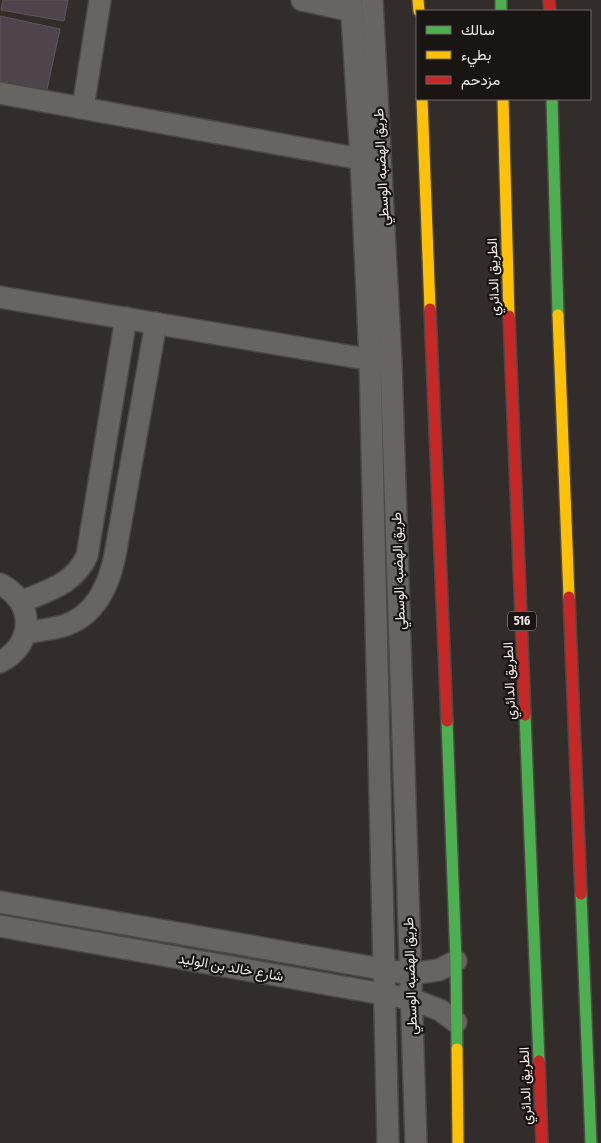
<svg xmlns="http://www.w3.org/2000/svg" width="601" height="1143" font-family="'Fira Sans Condensed',Vazirmatn,sans-serif">
<style>
.building{fill:#4e444b;stroke:#5c5859}
.lines{fill:none;stroke-linecap:round;stroke-linejoin:round}
.street-casing{stroke:#4c4846;stroke-width:24}
.fast-casing{stroke:#4c4846;stroke-width:14}
.slow-casing{stroke:#4c4846;stroke-width:14}
.jam-casing{stroke:#4c4846;stroke-width:14}
.street{stroke:#686461;stroke-width:21}
.fast{stroke:#4caf50;stroke-width:11}
.slow{stroke:#ffc107;stroke-width:11}
.jam{stroke:#c62828;stroke-width:11}
.labels{text-anchor:middle;stroke-width:4.5;stroke-linejoin:round;paint-order:stroke}
.shield{fill:#191513;stroke:#aea9a6;stroke-width:1}
.shield-label{font-size:12px;font-weight:bold;fill:#eee8e5}
.street-label{font-size:14px;fill:#eee8e5;stroke:#191513}
</style>
<rect width="100%" height="100%" fill="#322d2a"/>
<g class="building">
<path d="M 3,0 L 68,0 L 64,21 L 1,10 Z"/>
<path d="M 0,16 L 60,29 L 46,94 L 0,86 Z"/>
</g>
<g class="lines">
<g class="street-casing">
<g id="street">
<path d="M 302,0 L 352,11"/>
<path d="M 351,0 L 361,159 L 370,359 L 388,1143"/>
<path d="M 372,0 L 391,363 L 416,1143"/>
<path d="M 0,93 L 361,159"/>
<path d="M 83,108 L 100,0"/>
<path d="M 0,297 L 384,362"/>
<path d="M 0,584 C 35,601 35,645 0,662"/>
<path d="M 21,602 C 48,590 73,585 87,556 L 126,318"/>
<path d="M 25,633 C 38,631 51,629 63,626 C 96,616 109,585 115,555 L 156,323"/>
<path d="M 0,902 L 410,974 L 439,970 L 456,961"/>
<path d="M 0,926 L 411,999 L 440,1010 L 456,1022"/>
</g>
</g>
<g class="fast-casing">
<g id="fast">
<path d="M 501,0 L 501,11"/>
<path d="M 552,99 L 558,315"/>
<path d="M 525,715 L 539,1061"/>
<path d="M 447,721 L 456,961 L 457,1049"/>
<path d="M 581,894 L 591,1143"/>
</g>
</g>
<g class="slow-casing">
<g id="slow">
<path d="M 418,0 L 419,11"/>
<path d="M 422,99 L 430,309"/>
<path d="M 503,99 L 509,316"/>
<path d="M 558,315 L 569,597"/>
<path d="M 457,1049 L 458,1143"/>
</g>
</g>
<g class="jam-casing">
<g id="jam">
<path d="M 549,0 L 550,11"/>
<path d="M 430,309 L 447,721"/>
<path d="M 509,316 L 525,715"/>
<path d="M 569,597 L 581,894"/>
<path d="M 539,1061 L 542,1143"/>
</g>
</g>
<use href="#street" class="street"/>
<use href="#fast" class="fast"/>
<use href="#slow" class="slow"/>
<use href="#jam" class="jam"/>
</g>
<g class="labels">
<rect class="shield" x="508" y="611.5" width="28" height="19" rx="4"/>
<g class="shield-label">
<text x="522" y="625">516</text>
</g>
<g class="street-label">
<text transform="translate(381 167) rotate(-93)" y="5">طريق الهضبه الوسطي</text>
<text transform="translate(493 277) rotate(-92)" y="5">الطريق الدائري</text>
<text transform="translate(398 571) rotate(-92)" y="5">طريق الهضبه الوسطي</text>
<text transform="translate(509 681) rotate(-92)" y="5">الطريق الدائري</text>
<text transform="translate(231 967) rotate(10)" y="5">شارع خالد بن الوليد</text>
<text transform="translate(410 976) rotate(-92)" y="5">طريق الهضبه الوسطي</text>
<text transform="translate(525 1086) rotate(-92)" y="5">الطريق الدائري</text>
</g>
</g>
<rect x="416" y="10" width="175" height="90" fill="#191513" stroke="#6e6967"/>
<rect x="426" y="26" width="25" height="8" fill="#4caf50" stroke="#6e6967"/>
<text x="461" y="35" font-size="15" fill="#eee8e5">سالك</text>
<rect x="426" y="51" width="25" height="8" fill="#ffc107" stroke="#6e6967"/>
<text x="461" y="60" font-size="15" fill="#eee8e5">بطيء</text>
<rect x="426" y="76" width="25" height="8" fill="#c62828" stroke="#6e6967"/>
<text x="461" y="85" font-size="15" fill="#eee8e5">مزدحم</text>
</svg>
